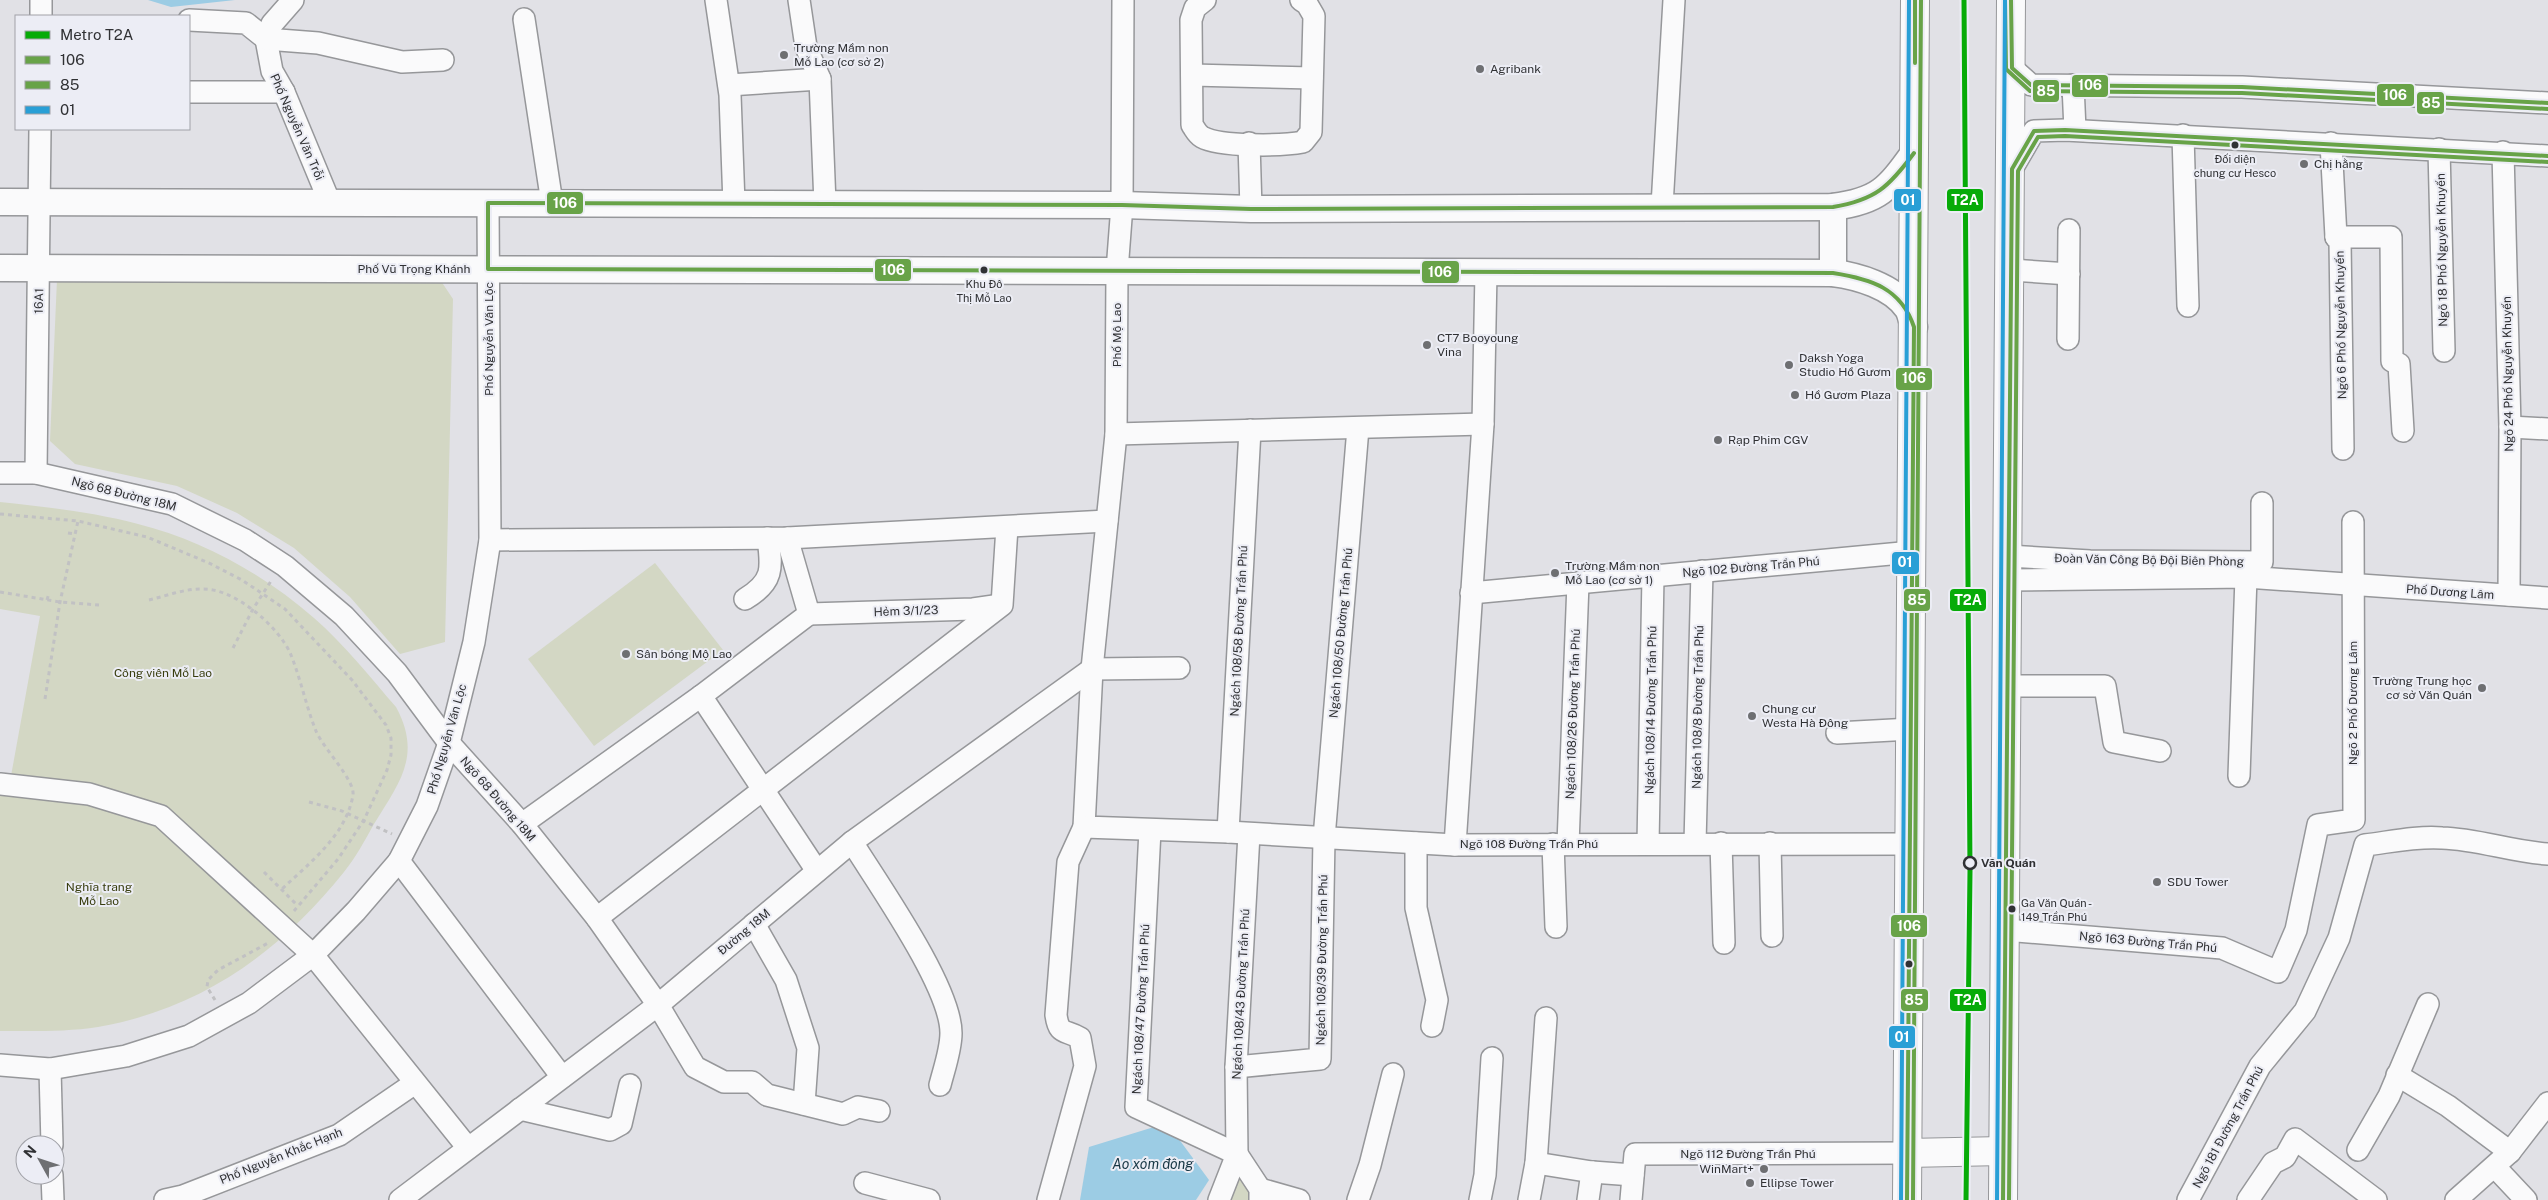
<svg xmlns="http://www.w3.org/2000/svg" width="2548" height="1200" font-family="'Public Sans',sans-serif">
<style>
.green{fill:#d3d7c4}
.water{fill:#9ccce4}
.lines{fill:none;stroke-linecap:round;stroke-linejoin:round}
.minor-casing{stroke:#96979a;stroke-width:24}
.major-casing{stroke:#96979a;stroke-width:29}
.highway-casing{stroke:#96979a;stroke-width:30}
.path{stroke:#c1c1c3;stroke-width:3;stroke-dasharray:4 4;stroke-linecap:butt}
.minor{stroke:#fafafb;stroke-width:21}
.major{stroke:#fafafb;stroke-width:26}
.highway{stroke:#fafafb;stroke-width:28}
.bus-1-casing{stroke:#ecedf5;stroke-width:8}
.bus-2-casing{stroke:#ecedf5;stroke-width:8}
.bus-3-casing{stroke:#ecedf5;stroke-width:8}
.bus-1{stroke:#68a348;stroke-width:4}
.bus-2{stroke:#68a348;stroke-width:4}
.bus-3{stroke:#299fd6;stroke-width:4}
.metro-1-casing{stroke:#ecedf5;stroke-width:9}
.metro-1{stroke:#07ab08;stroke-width:5}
.poi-dot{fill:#6e6f72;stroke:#ecedf5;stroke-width:2}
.bus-dot{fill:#303134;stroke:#ecedf5;stroke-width:2}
.stop-dot{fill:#ecedf5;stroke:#303134;stroke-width:2.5}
.labels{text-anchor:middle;stroke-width:4;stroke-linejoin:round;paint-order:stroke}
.bus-label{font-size:11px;fill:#303134;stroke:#ecedf5}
.poi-label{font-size:12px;fill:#303134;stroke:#ecedf5;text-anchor:start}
.street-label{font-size:12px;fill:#303134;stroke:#ecedf5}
.park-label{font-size:12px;fill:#393e0f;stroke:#ecedf5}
.stop-label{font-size:12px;font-weight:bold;fill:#303134;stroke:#ecedf5;text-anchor:start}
.water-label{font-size:14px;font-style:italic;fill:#193846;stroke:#ecedf5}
.line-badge{stroke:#ecedf5;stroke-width:2}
.badge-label{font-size:14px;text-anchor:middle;font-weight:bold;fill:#fff}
</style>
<rect width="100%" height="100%" fill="#e1e1e6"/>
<g class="green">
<path d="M 57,279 L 441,281 L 453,299 L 445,642 L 400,654 L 350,597 L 294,548 L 237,513 L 177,486 L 75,464 L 50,441 Z"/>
<path d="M 0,502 C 46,507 93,512 138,524 C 202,540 265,575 314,618 C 344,644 370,677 396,707 C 422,755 400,782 374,824 C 365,840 356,857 344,872 C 280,952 201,1009 98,1027 C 66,1032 32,1031 0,1031 L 0,776 L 11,776 L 40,616 L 0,609 Z"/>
<path d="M 655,563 L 723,650 L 594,746 L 528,659 Z"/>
<path d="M 1237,1154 L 1260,1200 L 1219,1200 Z"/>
</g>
<g class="water">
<path d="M 148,0 L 235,0 L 171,7 Z"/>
<path d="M 1167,1123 L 1209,1180 L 1196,1200 L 1080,1200 L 1089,1147 Z"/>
</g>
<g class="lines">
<g class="minor-casing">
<g id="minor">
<path d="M 293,0 L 272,24 L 266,39 L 272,71 L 284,92 L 330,203"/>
<path d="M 716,0 L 730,95 L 734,204"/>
<path d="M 799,0 L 806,47 L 820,79 L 825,204"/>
<path d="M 1123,0 L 1122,205 L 1117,271 L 1116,434 L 1092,669 L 1084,827 L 1228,832 L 1455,845 L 1909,844"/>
<path d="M 1205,0 L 1195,8 L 1191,20 L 1192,125 C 1195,129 1197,134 1202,137 C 1220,147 1282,146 1303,142 L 1311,132 L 1314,16 L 1307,4 L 1301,0"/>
<path d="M 41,16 L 41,0"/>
<path d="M 524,19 L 552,203"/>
<path d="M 189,20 L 246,23 L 266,39 L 318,43 L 402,62 L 443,60"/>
<path d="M 2012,68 L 2031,85 L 2242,87 L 2548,103"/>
<path d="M 1192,75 L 1312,78"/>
<path d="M 729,85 L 820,79"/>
<path d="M 2073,85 L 2075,130"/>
<path d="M 189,92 L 284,92"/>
<path d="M 2183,135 L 2188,306"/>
<path d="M 1249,143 L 1251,209"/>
<path d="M 2331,143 L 2336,237 L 2340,241 L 2343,449"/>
<path d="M 2439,149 L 2444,351"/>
<path d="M 2503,152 L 2510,427 L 2509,595"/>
<path d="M 2012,169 L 2034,131 L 2065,130 L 2548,156"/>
<path d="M 1662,206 L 1674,0"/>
<path d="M 2336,237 L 2391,237 L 2392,361 L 2399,364 L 2403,431"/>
<path d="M 2011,270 L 2069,274"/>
<path d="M 2068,339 L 2069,230"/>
<path d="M 2510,427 L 2548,429"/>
<path d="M 1116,434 L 1483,424"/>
<path d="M 0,473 L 36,473 L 172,504 L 245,540 L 285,566 L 344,616 L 397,673 L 449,743 L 522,824 L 597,918 L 658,1005 L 695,1067 L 724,1082 L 752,1082 L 767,1095 L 843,1114 L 858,1107 L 879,1111"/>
<path d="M 36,473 L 40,129"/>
<path d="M 490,540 L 787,538 L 1107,521"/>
<path d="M 2008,556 L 2090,561 L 2262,562 L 2262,503"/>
<path d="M 2008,580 L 2246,577 L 2548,598"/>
<path d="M 1471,593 L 1912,552"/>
<path d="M 745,599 C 774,582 772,568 768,538"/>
<path d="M 809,614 L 973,609 L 1001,605"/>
<path d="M 1092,669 L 1179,668"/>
<path d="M 2007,686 L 2105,686 L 2114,742 L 2160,751"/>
<path d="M 701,696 L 817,871"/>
<path d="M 1837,733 L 1911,729"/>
<path d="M 2239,776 L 2246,577"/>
<path d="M 0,784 L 89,794 L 161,816 L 313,955 L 468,1148"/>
<path d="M 522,824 L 701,696 L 809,614 L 787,538"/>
<path d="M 1150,830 L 1136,1107 L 1237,1154"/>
<path d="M 1228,832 L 1250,430"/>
<path d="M 852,842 C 878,884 951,987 951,1033 C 951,1050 944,1069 940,1085"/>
<path d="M 1416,843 L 1416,908 L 1437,1000 L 1432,1026"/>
<path d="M 1695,843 L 1702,571"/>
<path d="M 1721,843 L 1724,943"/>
<path d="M 1770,843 L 1772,936"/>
<path d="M 1553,844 L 1556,927"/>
<path d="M 1568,844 L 1578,583"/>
<path d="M 1648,844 L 1653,576"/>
<path d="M 1455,845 L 1483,424 L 1486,272"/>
<path d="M 399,861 L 562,1077"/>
<path d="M 597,918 L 1002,605 L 1007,527"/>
<path d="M 754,924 L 786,980 L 808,1048 L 804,1104"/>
<path d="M 2005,930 L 2222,948 L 2278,972 L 2296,930 L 2318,825 L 2354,820 L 2353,522"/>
<path d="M 0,1065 L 50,1069 L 126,1056 L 189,1036 L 249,1003 L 313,955 L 356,911 L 399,861 L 427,806 L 449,743 L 474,642 L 490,540 L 488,203"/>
<path d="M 1236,1067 L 1320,1059 L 1324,838 L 1358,428"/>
<path d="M 50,1069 L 52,1145"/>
<path d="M 2397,1075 L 2448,1106 L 2510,1152"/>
<path d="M 520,1109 L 610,1130 L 621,1124 L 630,1085"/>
<path d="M 2358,1150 L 2389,1096 L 2428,1004"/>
<path d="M 1237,1154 L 1260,1189 L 1260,1200"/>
<path d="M 1536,1163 L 1592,1172 L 1633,1175"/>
<path d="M 2495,1167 L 2526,1200"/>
<path d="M 52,1175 L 53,1200"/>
<path d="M 865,1183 L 929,1200"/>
<path d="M 1260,1189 L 1299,1200"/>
<path d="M 165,1200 L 183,1196 L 339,1135 L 415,1083"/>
<path d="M 400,1200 L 658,1005 L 852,842 L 1092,669"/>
<path d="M 1048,1200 L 1085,1066 L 1080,1038 C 1065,1029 1059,1036 1056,1015 L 1068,862 L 1084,827"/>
<path d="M 1219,1200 L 1237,1154 L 1236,1067 L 1249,834"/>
<path d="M 1358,1200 L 1370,1165 L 1393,1074"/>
<path d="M 1480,1200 L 1485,1175 L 1492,1058"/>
<path d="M 1529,1200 L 1536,1163 L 1546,1018"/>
<path d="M 1588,1200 L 1592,1172"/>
<path d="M 1631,1200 L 1635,1154 L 1907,1153"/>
<path d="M 2188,1200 L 2260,1066 L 2305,1011 L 2339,938 L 2365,845 C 2390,842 2417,836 2442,838 C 2478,839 2512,852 2548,854"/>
<path d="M 2248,1200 L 2273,1163 L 2285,1157 L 2295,1139 L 2376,1200"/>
<path d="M 2456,1200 L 2510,1152 L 2548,1103"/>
</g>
</g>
<g class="major-casing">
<g id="major">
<path d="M 0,202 L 1122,205 L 1251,209 L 1833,207 C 1879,201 1888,189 1914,153"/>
<path d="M 0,268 L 1833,273 C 1857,276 1893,286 1908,309 C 1911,314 1912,322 1914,327"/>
<path d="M 1833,273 L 1833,207"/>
</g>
</g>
<g class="highway-casing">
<g id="highway">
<path d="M 1907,1153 L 2003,1151"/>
<path d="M 1907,1200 L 1915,0"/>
<path d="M 2003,1200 L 2011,0"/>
</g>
</g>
<g class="path">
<path d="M 0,514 L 78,521 L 147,537 L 209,563 L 242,580 L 285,609 L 352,680 L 386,725 L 391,738 L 391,755 L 387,770 L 364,820 L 338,859 L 294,911"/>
<path d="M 68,533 L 75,534"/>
<path d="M 0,592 L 60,602 L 99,605"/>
<path d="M 47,600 L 49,593"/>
<path d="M 149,600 C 166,596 183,589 201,589 C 233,587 279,626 291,655 C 301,680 306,706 316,731 C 323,748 355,780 353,795 C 346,836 309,863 281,890"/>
<path d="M 233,648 L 253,609 L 271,581"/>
<path d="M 45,699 L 60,602 L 78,521"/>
<path d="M 309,802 L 342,811 L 392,834"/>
<path d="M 264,872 L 298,906"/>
<path d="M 215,1000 L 207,987 L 208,980 L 218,970 L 270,942"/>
</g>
<use href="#minor" class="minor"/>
<use href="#major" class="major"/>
<use href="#highway" class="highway"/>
<g class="bus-1-casing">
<g id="bus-1">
<path d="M 1915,0 L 1915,63"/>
<path d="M 2011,0 L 2012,68 L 2031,85 L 2242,87 L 2548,103"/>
<path d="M 1907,1200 L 1914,327 C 1901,288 1871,279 1833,273 L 488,269 L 488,203 L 1122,205 L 1251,209 L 1833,207 C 1875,200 1889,187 1914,153"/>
<path d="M 2003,1200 L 2012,169 L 2034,131 L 2065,130 L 2548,156"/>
</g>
</g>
<g class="bus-2-casing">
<g id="bus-2">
<path d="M 2005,0 L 2006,69 L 2030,91 L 2242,93 L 2548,109"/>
<path d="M 1913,1200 L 1921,0"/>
<path d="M 2009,1200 L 2018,171 L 2038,137 L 2065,136 L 2548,162"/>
</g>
</g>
<g class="bus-3-casing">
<g id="bus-3">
<path d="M 1901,1200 L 1909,0"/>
<path d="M 1997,1200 L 2005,0"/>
</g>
</g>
<use href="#bus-1" class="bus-1"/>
<use href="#bus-2" class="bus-2"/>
<use href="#bus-3" class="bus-3"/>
<g class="metro-1-casing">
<path id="metro-1" d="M 1964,0 L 1970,871 L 1966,1200"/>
</g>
<use href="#metro-1" class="metro-1"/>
</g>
<g class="poi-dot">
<circle cx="784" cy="55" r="5"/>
<circle cx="1480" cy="69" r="5"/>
<circle cx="2304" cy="164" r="5"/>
<circle cx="1427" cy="345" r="5"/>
<circle cx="1789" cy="365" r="5"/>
<circle cx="1795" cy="395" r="5"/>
<circle cx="1718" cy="440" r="5"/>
<circle cx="1555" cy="573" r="5"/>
<circle cx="626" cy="654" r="5"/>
<circle cx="2482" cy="688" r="5"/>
<circle cx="1752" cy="716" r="5"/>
<circle cx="2157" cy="882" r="5"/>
<circle cx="1764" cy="1169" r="5"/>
<circle cx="1750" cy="1183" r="5"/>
</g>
<g class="bus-dot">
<circle cx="2235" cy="145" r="4.5"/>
<circle cx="984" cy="270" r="4.5"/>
<circle cx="2012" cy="909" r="4.5"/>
<circle cx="1909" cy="964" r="4.5"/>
</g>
<circle class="stop-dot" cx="1970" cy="863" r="6"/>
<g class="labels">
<g class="bus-label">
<text x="2235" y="163">Đối diện<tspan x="2235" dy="14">chung cư Hesco</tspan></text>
<text x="984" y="288">Khu Đô<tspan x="984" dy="14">Thị Mỗ Lao</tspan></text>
<text x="2021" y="907" text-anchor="start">Ga Văn Quán -<tspan x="2021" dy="14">149 Trần Phú</tspan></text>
</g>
<g class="poi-label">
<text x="794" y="52">Trường Mầm non<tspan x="794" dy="14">Mỗ Lao (cơ sở 2)</tspan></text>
<text x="1490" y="73">Agribank</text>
<text x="2314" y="168">Chị hằng</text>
<text x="1437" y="342">CT7 Booyoung<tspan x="1437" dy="14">Vina</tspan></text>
<text x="1799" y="362">Daksh Yoga<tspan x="1799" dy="14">Studio Hồ Gươm</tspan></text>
<text x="1805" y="399">Hồ Gươm Plaza</text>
<text x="1728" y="444">Rạp Phim CGV</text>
<text x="1565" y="570">Trường Mầm non<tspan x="1565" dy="14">Mỗ Lao (cơ sở 1)</tspan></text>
<text x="636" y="658">Sân bóng Mộ Lao</text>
<text x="2472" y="685" text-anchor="end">Trường Trung học<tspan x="2472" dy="14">cơ sở Văn Quán</tspan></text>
<text x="1762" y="713">Chung cư<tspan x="1762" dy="14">Westa Hà Đông</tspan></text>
<text x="2167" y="886">SDU Tower</text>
<text x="1754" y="1173" text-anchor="end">WinMart+</text>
<text x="1760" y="1187">Ellipse Tower</text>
</g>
<g class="street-label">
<text transform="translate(297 127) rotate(66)" y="4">Phố Nguyễn Văn Trỗi</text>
<text transform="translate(2442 250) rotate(-91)" y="4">Ngõ 18 Phố Nguyễn Khuyến</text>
<text x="414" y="273">Phố Vũ Trọng Khánh</text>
<text transform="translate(39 301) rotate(-89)" y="4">16A1</text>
<text transform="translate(2341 325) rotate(-91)" y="4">Ngõ 6 Phố Nguyễn Khuyến</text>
<text transform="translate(1117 335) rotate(-90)" y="4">Phố Mộ Lao</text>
<text transform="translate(489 339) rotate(-90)" y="4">Phố Nguyễn Văn Lộc</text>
<text transform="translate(2508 374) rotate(-91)" y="4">Ngõ 24 Phố Nguyễn Khuyến</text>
<text transform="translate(124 494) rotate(14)" y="4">Ngõ 68 Đường 18M</text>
<text transform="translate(2149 560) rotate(1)" y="4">Đoàn Văn Công Bộ Đội Biên Phòng</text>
<text transform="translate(1751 567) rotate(-5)" y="4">Ngõ 102 Đường Trần Phú</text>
<text transform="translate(2450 592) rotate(4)" y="4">Phố Dương Lâm</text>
<text transform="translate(906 611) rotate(-2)" y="4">Hẻm 3/1/23</text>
<text transform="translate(1239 631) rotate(-87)" y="4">Ngách 108/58 Đường Trần Phú</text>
<text transform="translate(1341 633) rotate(-85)" y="4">Ngách 108/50 Đường Trần Phú</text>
<text transform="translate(2353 703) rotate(-90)" y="4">Ngõ 2 Phố Dương Lâm</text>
<text transform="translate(1698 707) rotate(-89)" y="4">Ngách 108/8 Đường Trần Phú</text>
<text transform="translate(1651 710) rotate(-89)" y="4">Ngách 108/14 Đường Trần Phú</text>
<text transform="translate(1573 714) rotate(-88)" y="4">Ngách 108/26 Đường Trần Phú</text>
<text transform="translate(447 739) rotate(-74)" y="4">Phố Nguyễn Văn Lộc</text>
<text transform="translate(498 799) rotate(49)" y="4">Ngõ 68 Đường 18M</text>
<text x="1529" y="848">Ngõ 108 Đường Trần Phú</text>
<text transform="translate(744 932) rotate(-40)" y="4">Đường 18M</text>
<text transform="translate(2148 942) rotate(5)" y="4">Ngõ 163 Đường Trần Phú</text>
<text transform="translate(1322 960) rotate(-89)" y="4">Ngách 108/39 Đường Trần Phú</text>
<text transform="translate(1241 994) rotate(-87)" y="4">Ngách 108/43 Đường Trần Phú</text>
<text transform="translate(1141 1009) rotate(-87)" y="4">Ngách 108/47 Đường Trần Phú</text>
<text transform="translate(2228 1127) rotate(-62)" y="4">Ngõ 181 Đường Trần Phú</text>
<text x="1748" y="1158">Ngõ 112 Đường Trần Phú</text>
<text transform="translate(281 1156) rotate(-22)" y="4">Phố Nguyễn Khắc Hạnh</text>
</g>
<g class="park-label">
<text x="163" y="677">Công viên Mỗ Lao</text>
<text x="99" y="891">Nghĩa trang<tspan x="99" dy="14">Mỗ Lao</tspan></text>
</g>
<g class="stop-label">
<text x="1981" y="867">Văn Quán</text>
</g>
<g class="water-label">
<text x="1153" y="1169">Ao xóm đông</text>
</g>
</g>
<g class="line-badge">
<rect x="2071" y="74" width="38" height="24" rx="5" fill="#68a348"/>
<rect x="2032" y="79" width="28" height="24" rx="5" fill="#68a348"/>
<rect x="2376" y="83" width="39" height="24" rx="5" fill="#68a348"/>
<rect x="2416" y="91" width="29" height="24" rx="5" fill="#68a348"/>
<rect x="1893" y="188" width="29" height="24" rx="5" fill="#299fd6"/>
<rect x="1946" y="188" width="38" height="24" rx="5" fill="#07ab08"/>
<rect x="546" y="191" width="38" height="24" rx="5" fill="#68a348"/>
<rect x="874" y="258" width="38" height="24" rx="5" fill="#68a348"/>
<rect x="1421" y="260" width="39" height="24" rx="5" fill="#68a348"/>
<rect x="1895" y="367" width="38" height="24" rx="5" fill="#68a348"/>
<rect x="1891" y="551" width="29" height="24" rx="5" fill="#299fd6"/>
<rect x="1903" y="588" width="28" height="24" rx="5" fill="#68a348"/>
<rect x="1949" y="588" width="38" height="24" rx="5" fill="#07ab08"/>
<rect x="1890" y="914" width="38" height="24" rx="5" fill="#68a348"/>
<rect x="1900" y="988" width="29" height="24" rx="5" fill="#68a348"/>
<rect x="1949" y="988" width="38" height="24" rx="5" fill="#07ab08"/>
<rect x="1888" y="1025" width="28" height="24" rx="5" fill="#299fd6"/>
</g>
<g class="badge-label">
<text x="2090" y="90">106</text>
<text x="2046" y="96">85</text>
<text x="2395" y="100">106</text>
<text x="2431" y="108">85</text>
<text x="1908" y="205">01</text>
<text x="1965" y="205">T2A</text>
<text x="565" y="208">106</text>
<text x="893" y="275">106</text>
<text x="1440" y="277">106</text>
<text x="1914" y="383">106</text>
<text x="1905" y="567">01</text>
<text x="1917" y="605">85</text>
<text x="1968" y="605">T2A</text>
<text x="1909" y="931">106</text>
<text x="1914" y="1005">85</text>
<text x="1968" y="1005">T2A</text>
<text x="1902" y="1042">01</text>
</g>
<rect x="15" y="15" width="175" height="115" fill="#ecedf5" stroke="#a1a2a8"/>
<rect x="25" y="31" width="25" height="8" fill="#07ab08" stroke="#a1a2a8"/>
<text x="60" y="40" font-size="15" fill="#303134">Metro T2A</text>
<rect x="25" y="56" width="25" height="8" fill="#68a348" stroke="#a1a2a8"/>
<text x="60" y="65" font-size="15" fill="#303134">106</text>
<rect x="25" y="81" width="25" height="8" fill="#68a348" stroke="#a1a2a8"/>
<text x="60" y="90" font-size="15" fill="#303134">85</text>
<rect x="25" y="106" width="25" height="8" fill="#299fd6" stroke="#a1a2a8"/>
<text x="60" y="115" font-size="15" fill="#303134">01</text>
<g transform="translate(40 1160) rotate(310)"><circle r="24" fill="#ecedf5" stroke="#a1a2a8"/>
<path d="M0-4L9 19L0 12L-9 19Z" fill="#6e6f72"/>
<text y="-8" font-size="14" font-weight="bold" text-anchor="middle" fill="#303134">N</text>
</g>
</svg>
